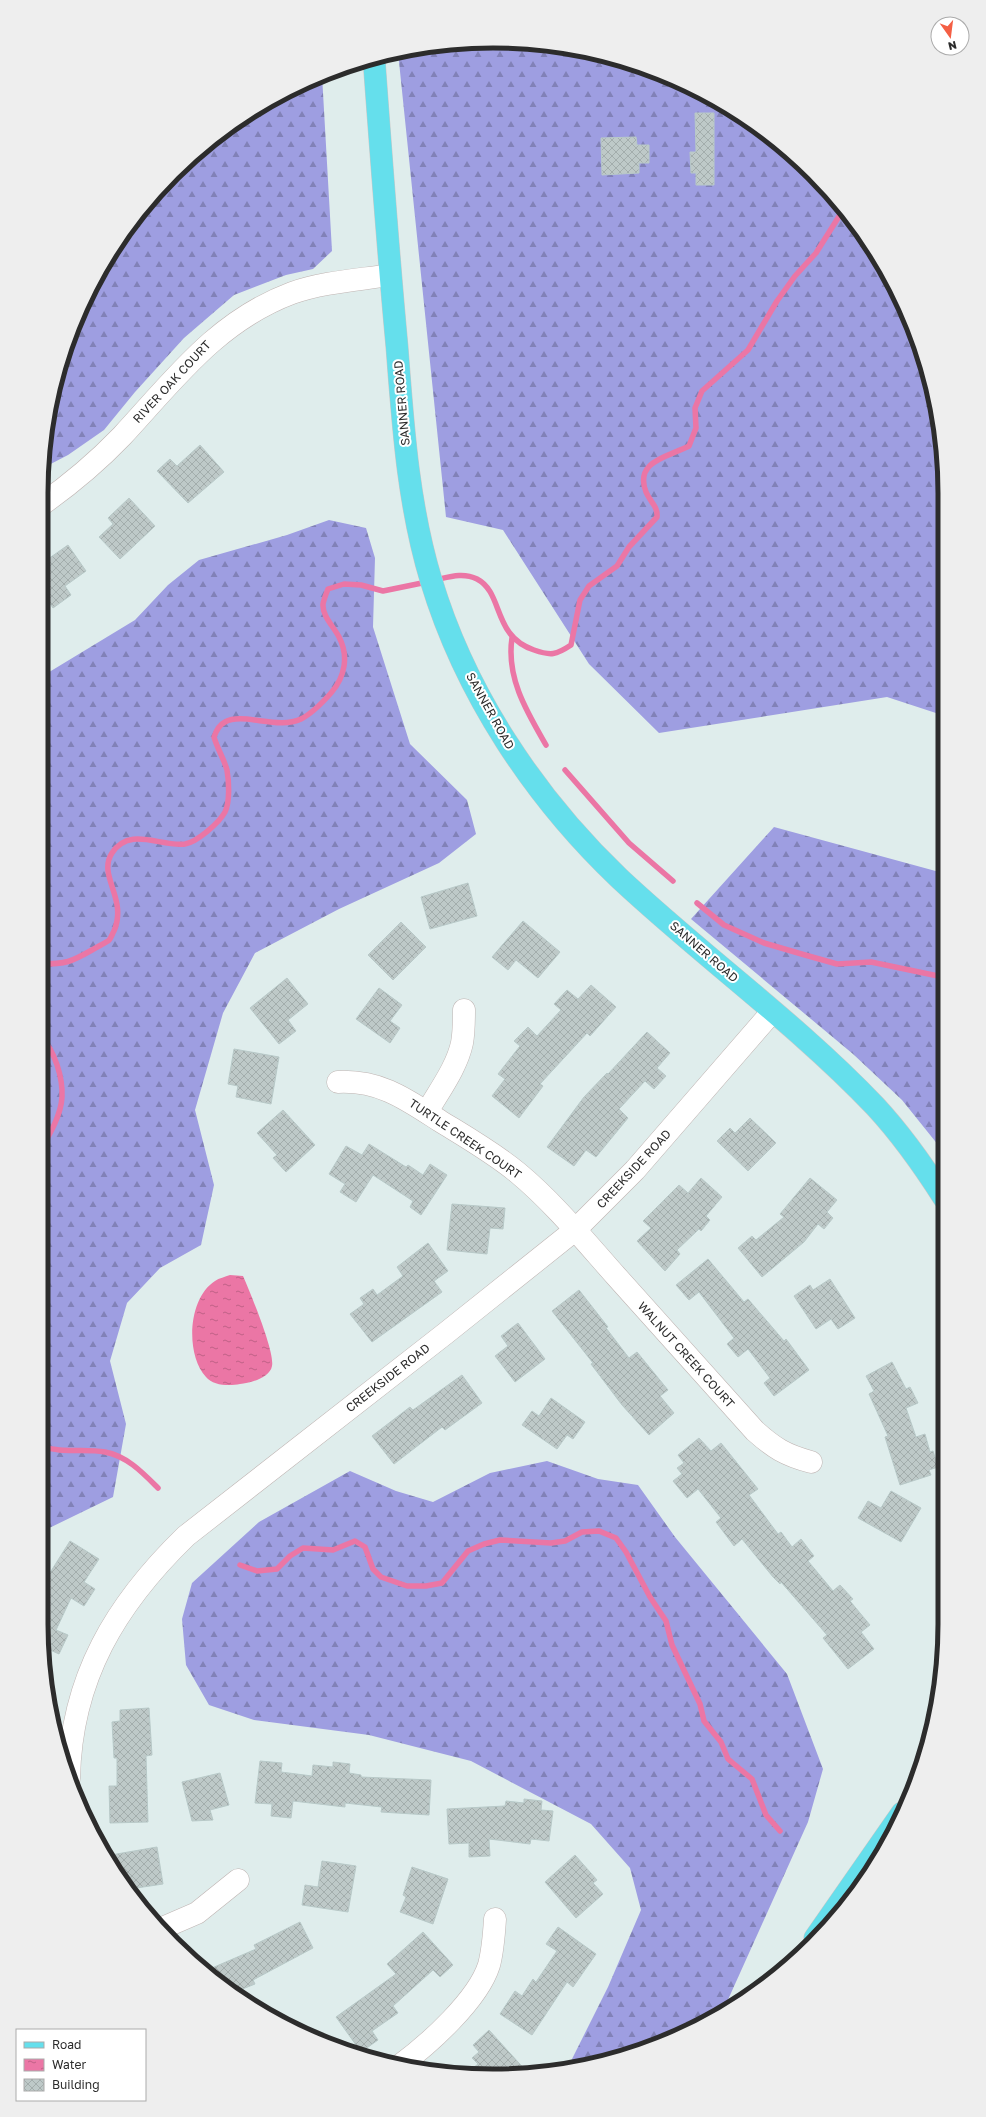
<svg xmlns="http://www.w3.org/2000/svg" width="986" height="2117" font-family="'Golos Text',sans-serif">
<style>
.forest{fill:url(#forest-firs)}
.water{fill:url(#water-ripples)}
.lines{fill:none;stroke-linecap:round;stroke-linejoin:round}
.stream{stroke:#eb76a5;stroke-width:5.5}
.building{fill:url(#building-cross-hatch);stroke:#b8c9c8}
.minor-casing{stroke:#bfb4b2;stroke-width:23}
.major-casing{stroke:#c8c8c8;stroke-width:23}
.minor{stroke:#fff;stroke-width:22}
.major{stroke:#65dfec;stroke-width:22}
.labels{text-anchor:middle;stroke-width:4;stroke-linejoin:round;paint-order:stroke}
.street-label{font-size:12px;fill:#2c2c2c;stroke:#fff}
.rim{fill:none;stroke:#2c2c2c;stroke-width:5}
</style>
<defs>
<pattern id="forest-firs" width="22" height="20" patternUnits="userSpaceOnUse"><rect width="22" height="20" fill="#9e9ee1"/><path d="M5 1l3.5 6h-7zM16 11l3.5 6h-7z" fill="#8181b7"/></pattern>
<pattern id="water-ripples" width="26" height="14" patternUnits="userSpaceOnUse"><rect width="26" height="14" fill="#eb76a5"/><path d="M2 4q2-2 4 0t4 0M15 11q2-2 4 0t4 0" fill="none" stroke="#bf6187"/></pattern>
<pattern id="building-cross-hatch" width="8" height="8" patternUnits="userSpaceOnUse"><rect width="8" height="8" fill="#bec9c8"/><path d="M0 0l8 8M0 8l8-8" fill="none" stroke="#a3adac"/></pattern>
</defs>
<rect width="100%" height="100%" fill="#dfedec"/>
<g class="forest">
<path d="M 493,41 L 581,50 L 666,75 L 768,134 L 851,218 L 911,320 L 941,434 L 942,715 L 887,697 L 659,733 L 589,664 L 503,530 L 446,517 L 398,52 Z"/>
<path d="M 322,75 L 332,251 L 313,269 L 286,275 L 234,295 L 184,338 L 135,392 L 104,430 L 68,455 L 43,468 L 50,405 L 75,320 L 117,242 L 173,174 L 242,117 Z"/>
<path d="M 329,520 L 366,528 L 375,558 L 373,627 L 410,744 L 467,800 L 476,834 L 439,863 L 339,909 L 255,953 L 223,1013 L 195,1110 L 214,1185 L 201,1245 L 160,1268 L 127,1303 L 110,1361 L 126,1424 L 113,1497 L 41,1532 L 41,677 L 135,620 L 168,585 L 199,560 L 287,535 Z"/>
<path d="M 774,827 L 943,873 L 943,1151 L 902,1100 L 853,1054 L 691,919 Z"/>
<path d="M 547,1461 L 598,1479 L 638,1485 L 675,1537 L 787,1674 L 823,1769 L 808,1822 L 722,2013 L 639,2052 L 581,2067 L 567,2069 L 608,1987 L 641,1910 L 630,1868 L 591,1824 L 471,1761 L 369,1735 L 254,1720 L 209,1705 L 186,1665 L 182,1619 L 192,1583 L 259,1522 L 350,1471 L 396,1491 L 433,1502 L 490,1473 Z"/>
</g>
<path class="water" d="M 230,1275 L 243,1276 C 250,1292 275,1352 272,1366 C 270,1378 250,1383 240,1384 C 230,1386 213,1386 206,1377 C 185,1354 188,1298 215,1281 C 219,1278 225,1277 230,1275 Z"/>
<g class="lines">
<g class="stream">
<path d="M 435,580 C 449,577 463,572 477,579 C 504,593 492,636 534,650 C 551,656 556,655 571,645 L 580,600 L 589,586 L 617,566 L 629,547 L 657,517 C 658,506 650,502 646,492 C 634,461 668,457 689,446 L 696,428 L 695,408 L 702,391 L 748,350 L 777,301 L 795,276 L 816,253 L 843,210"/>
<path d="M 512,638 C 506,678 527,712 546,745"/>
<path d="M 565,770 L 629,843 L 673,881"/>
<path d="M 697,903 L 724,925 L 764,943 L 805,955 L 837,964 L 871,962 L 943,977"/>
<path d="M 41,964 C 66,964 71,962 92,950 C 97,947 103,944 108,941 C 111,939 112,934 114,931 C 128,898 97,876 112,853 C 130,826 160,847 185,844 C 197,842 219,823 225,812 C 230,802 229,782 227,770 C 224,759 217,748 214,737 C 216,731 219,725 225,722 C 243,712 278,730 301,719 C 311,714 323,702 331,693 C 345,677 349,656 339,637 C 334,627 322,616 323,604 C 324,599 326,594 328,589 L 344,584 L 361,585 L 383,591 L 427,582"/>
<path d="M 41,1149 C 50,1134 61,1115 62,1097 C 63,1078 55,1051 41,1037"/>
<path d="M 41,1446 C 62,1454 84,1448 105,1452 C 127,1456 143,1473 158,1488"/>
<path d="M 240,1565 L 257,1571 L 277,1569 L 290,1556 L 303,1548 L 333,1550 L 355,1541 L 365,1547 L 373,1569 L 381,1577 L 407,1586 L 426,1586 L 442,1583 L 468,1551 L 484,1544 L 500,1540 L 551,1543 L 565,1541 L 582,1532 L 599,1531 L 616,1538 L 626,1552 L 650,1597 L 666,1621 L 672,1645 L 700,1704 L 704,1721 L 721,1742 L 728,1759 L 752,1779 L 766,1815 L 780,1831"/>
</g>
</g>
<g class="building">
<path d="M 695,113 L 714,113 L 714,185 L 696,185 L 696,173 L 691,173 L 690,152 L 696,152 Z"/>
<path d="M 636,137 L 637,145 L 649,145 L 649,163 L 639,163 L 639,173 L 602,175 L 601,138 Z"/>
<path d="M 200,445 L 224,472 L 188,503 L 157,471 L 170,459 L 177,466 Z"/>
<path d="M 129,498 L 155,526 L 120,559 L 99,537 L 113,524 L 108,518 Z"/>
<path d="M 68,545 L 86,571 L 65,586 L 71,595 L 53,608 L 41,590 L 41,564 Z"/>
<path d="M 468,883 L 477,916 L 430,929 L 421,897 Z"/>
<path d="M 523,921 L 560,952 L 538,978 L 516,960 L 508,970 L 492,957 Z"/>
<path d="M 401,922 L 426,947 L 393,980 L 368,955 Z"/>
<path d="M 287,978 L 308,1004 L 288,1020 L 296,1031 L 279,1044 L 250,1008 Z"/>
<path d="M 591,985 L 616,1007 L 590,1036 L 587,1033 L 540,1084 L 543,1086 L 519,1118 L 492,1096 L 505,1079 L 498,1074 L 520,1046 L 514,1041 L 528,1027 L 537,1036 L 561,1010 L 554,1004 L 567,990 L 578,999 Z"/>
<path d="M 379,988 L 402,1005 L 390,1021 L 400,1028 L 390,1043 L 356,1019 Z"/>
<path d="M 647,1032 L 670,1053 L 657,1068 L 666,1076 L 654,1089 L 645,1081 L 619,1109 L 628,1118 L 596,1157 L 586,1150 L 574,1166 L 547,1147 L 584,1097 L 607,1073 L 608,1074 Z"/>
<path d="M 234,1049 L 279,1057 L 271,1104 L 236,1097 L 238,1086 L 228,1084 Z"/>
<path d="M 283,1110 L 315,1145 L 286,1172 L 273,1158 L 277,1155 L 257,1133 Z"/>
<path d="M 750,1118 L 776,1143 L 748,1171 L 717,1141 L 730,1128 L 735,1133 Z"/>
<path d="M 369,1144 L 406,1167 L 408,1165 L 423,1175 L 430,1164 L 447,1175 L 421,1215 L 410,1207 L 413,1201 L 373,1175 L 356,1202 L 340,1192 L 345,1184 L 329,1174 L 346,1146 L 362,1155 Z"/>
<path d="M 701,1178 L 722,1197 L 706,1216 L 710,1220 L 701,1231 L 699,1229 L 677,1250 L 680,1254 L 665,1271 L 637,1241 L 651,1228 L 643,1221 L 679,1185 L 688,1193 Z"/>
<path d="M 810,1178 L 837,1200 L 827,1212 L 833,1218 L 824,1229 L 818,1224 L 804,1242 L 762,1277 L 738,1248 L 752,1236 L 756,1240 L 784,1217 L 780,1214 Z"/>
<path d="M 452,1204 L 505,1208 L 503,1229 L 490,1228 L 487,1254 L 447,1250 Z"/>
<path d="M 428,1243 L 448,1271 L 434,1281 L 442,1292 L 372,1342 L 350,1314 L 364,1304 L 360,1298 L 373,1289 L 377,1295 L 403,1276 L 397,1267 Z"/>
<path d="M 708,1259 L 744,1302 L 748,1299 L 784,1341 L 786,1339 L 809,1370 L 774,1396 L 764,1383 L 770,1378 L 748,1349 L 738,1357 L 727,1344 L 734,1338 L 699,1292 L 689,1300 L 676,1285 Z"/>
<path d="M 830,1279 L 855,1318 L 838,1329 L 831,1319 L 816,1329 L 794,1296 L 810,1285 L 813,1290 Z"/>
<path d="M 579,1290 L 608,1327 L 606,1328 L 629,1358 L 637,1352 L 668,1390 L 660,1396 L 674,1413 L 649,1435 L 622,1405 L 591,1364 L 593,1363 L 552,1311 Z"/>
<path d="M 518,1323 L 545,1359 L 515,1382 L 495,1356 L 508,1346 L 501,1336 Z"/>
<path d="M 892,1362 L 906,1389 L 910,1387 L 918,1403 L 906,1408 L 916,1437 L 925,1434 L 930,1452 L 933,1451 L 938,1467 L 929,1470 L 931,1475 L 900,1485 L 885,1437 L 888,1436 L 869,1394 L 874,1391 L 866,1376 Z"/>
<path d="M 462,1375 L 482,1403 L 445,1430 L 442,1427 L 394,1464 L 372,1436 L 410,1407 L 413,1410 Z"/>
<path d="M 551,1398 L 585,1422 L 573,1439 L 567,1435 L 557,1449 L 522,1425 L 532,1411 L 539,1416 Z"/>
<path d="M 699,1438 L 711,1451 L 721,1443 L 758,1489 L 749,1495 L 778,1534 L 781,1532 L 792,1547 L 801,1539 L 814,1556 L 808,1561 L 833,1591 L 840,1585 L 853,1599 L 850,1601 L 870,1625 L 861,1632 L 874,1649 L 848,1669 L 823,1638 L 827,1635 L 781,1582 L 780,1584 L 773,1577 L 742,1539 L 734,1546 L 716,1522 L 721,1518 L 698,1489 L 687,1498 L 673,1481 L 682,1474 L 677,1468 L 684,1463 L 678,1455 Z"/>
<path d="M 891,1491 L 921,1508 L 901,1542 L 858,1518 L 868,1501 L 881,1508 Z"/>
<path d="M 70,1541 L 99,1559 L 84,1582 L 95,1589 L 84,1606 L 71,1598 L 56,1630 L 68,1635 L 59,1654 L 48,1649 L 44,1657 L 41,1624 L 41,1587 Z"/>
<path d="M 149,1708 L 152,1755 L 146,1756 L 148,1822 L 110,1823 L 109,1786 L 117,1786 L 117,1758 L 114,1758 L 112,1722 L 120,1721 L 120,1710 Z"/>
<path d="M 260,1761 L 282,1763 L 281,1772 L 312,1776 L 313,1765 L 333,1767 L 333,1762 L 350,1764 L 349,1773 L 361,1775 L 361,1777 L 431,1780 L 429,1815 L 381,1812 L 382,1807 L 345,1803 L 345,1807 L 293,1801 L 291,1818 L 271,1816 L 272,1804 L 255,1803 Z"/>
<path d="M 220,1773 L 229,1805 L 210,1810 L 213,1820 L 192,1821 L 182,1782 Z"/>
<path d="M 524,1799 L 542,1801 L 541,1810 L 553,1811 L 549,1841 L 531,1839 L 530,1844 L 489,1839 L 490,1856 L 469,1857 L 469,1843 L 449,1844 L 447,1809 L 505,1806 L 506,1801 L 524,1803 Z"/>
<path d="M 157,1847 L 163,1884 L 130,1889 L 112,1865 L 111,1855 Z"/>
<path d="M 575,1855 L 597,1880 L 593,1883 L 603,1894 L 576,1918 L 545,1882 Z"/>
<path d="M 322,1861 L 356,1866 L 348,1912 L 302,1905 L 305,1885 L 318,1887 Z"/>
<path d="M 412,1867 L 448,1879 L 433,1924 L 400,1912 L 406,1897 L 403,1895 Z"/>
<path d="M 300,1922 L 313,1948 L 253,1980 L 255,1984 L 235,1992 L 205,1971 L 256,1949 L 254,1945 Z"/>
<path d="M 558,1927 L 596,1954 L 573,1987 L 567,1982 L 532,2035 L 500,2014 L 515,1991 L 522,1996 L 533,1979 L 536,1982 L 557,1951 L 546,1944 Z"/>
<path d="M 423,1932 L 453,1965 L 440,1977 L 433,1970 L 393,2006 L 398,2013 L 372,2031 L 378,2040 L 361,2052 L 336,2017 L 396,1974 L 387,1964 Z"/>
<path d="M 489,2030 L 528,2073 L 493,2076 L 467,2073 L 478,2064 L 472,2058 L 479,2052 L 473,2045 Z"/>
</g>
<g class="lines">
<g class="minor-casing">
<g id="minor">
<path d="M 41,505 C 71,484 97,462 122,436 C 174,380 217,321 292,293 C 323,282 358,280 390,275"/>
<path d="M 338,1082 C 380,1080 406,1099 440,1121 C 466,1137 494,1153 518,1173 C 554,1203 584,1240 616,1276 C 662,1327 708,1379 755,1431 C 774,1448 785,1455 811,1462"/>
<path d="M 427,1112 C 439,1091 457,1067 462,1043 C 464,1032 464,1021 464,1010"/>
<path d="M 69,1778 C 71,1678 116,1604 186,1536 L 446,1333 L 575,1230 L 635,1170 L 772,1012"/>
<path d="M 160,1929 L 197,1913 L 238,1880"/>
<path d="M 399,2066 C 429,2044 478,2000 489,1965 C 493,1950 494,1935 495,1919"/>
</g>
</g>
<g class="major-casing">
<g id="major">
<path d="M 374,59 C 381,155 388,251 397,347 C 403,426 408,504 431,580 C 465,693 534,797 619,878 C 702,956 796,1023 875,1106 C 901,1134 923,1165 944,1198"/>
<path d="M 815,1938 L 902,1813"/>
</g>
</g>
<use href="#minor" class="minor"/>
<use href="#major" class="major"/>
</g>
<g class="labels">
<g class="street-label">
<text transform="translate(172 382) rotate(-47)" y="4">RIVER OAK COURT</text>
<text transform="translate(402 403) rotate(-95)" y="4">SANNER ROAD</text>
<text transform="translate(490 711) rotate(61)" y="4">SANNER ROAD</text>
<text transform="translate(704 952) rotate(41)" y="4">SANNER ROAD</text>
<text transform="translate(465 1139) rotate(34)" y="4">TURTLE CREEK COURT</text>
<text transform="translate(634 1169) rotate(-47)" y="4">CREEKSIDE ROAD</text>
<text transform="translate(686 1355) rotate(48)" y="4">WALNUT CREEK COURT</text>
<text transform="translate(388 1378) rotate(-38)" y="4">CREEKSIDE ROAD</text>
</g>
</g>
<path d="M0 0H986V2117H0ZM493 48H493A445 445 0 0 1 938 493V1624A445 445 0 0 1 493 2069H493A445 445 0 0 1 48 1624V493A445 445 0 0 1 493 48Z" fill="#eee" fill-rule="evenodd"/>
<path class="rim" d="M493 48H493A445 445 0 0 1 938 493V1624A445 445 0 0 1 493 2069H493A445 445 0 0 1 48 1624V493A445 445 0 0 1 493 48Z"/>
<rect x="16" y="2029" width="130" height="72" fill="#ffffff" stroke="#ababab"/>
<rect x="24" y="2042" width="20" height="6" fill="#65dfec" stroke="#ababab"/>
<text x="52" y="2049" font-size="12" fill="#2c2c2c">Road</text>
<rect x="24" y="2059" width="20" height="12" fill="url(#water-ripples)" stroke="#ababab"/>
<text x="52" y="2069" font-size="12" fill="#2c2c2c">Water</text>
<rect x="24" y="2079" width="20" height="12" fill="url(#building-cross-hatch)" stroke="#ababab"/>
<text x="52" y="2089" font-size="12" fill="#2c2c2c">Building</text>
<g transform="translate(950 36) rotate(166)"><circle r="19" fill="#ffffff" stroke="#ababab"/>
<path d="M0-3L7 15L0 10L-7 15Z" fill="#f45f45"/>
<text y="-6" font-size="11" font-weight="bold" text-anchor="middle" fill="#2c2c2c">N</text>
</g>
</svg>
